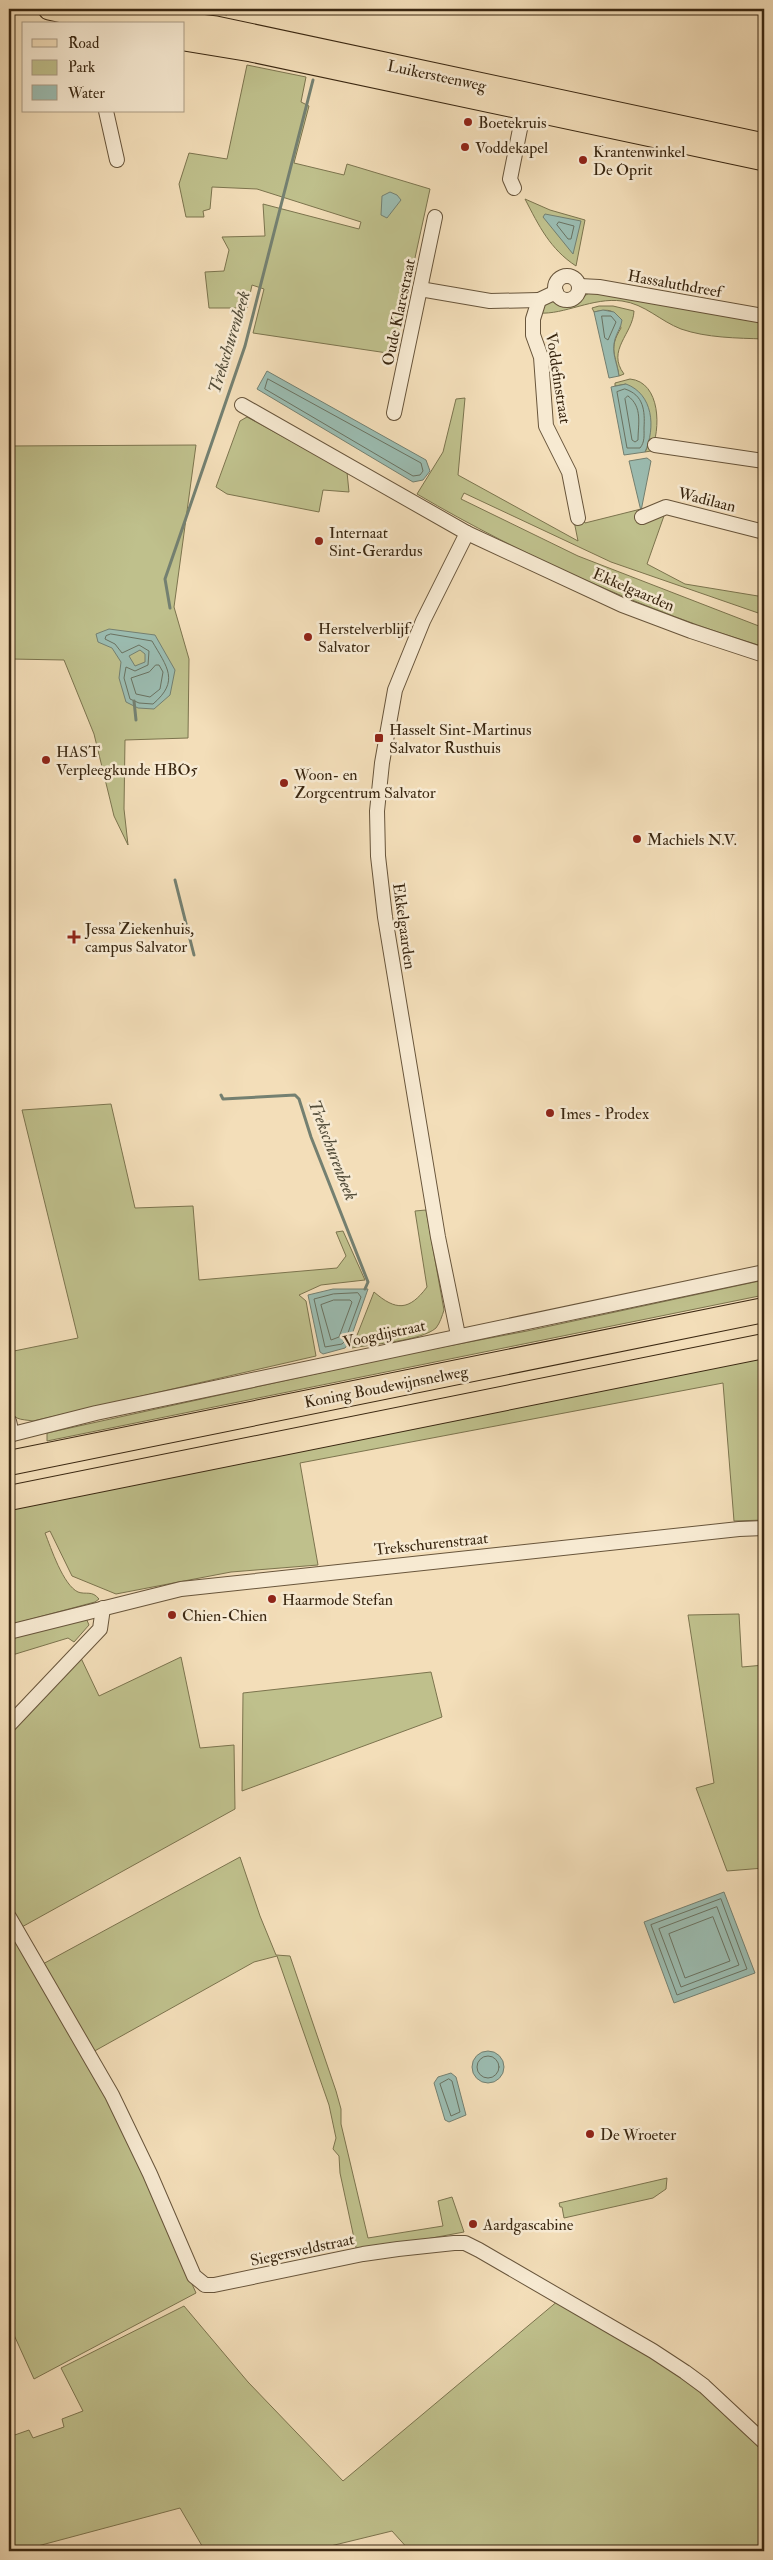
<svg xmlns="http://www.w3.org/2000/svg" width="773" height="2560" font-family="'IM FELL Double Pica',serif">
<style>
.green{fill:#bfc08c;stroke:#7c744e}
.water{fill:#9bbcb1;stroke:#748071;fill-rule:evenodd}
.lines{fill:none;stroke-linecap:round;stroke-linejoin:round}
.shore{stroke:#6a7261;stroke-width:1}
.stream{stroke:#748071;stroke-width:3}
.minor-casing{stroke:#68553b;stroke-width:16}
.primary-casing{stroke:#3a2711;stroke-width:23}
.motorway-casing{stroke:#3a2711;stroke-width:26}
.minor{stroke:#f7ead2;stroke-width:14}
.primary{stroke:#f3deb9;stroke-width:21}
.motorway{stroke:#f3deb9;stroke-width:24}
.poi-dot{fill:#8f2418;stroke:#f7ead2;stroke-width:2}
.labels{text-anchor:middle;stroke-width:5;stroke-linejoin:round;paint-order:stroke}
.street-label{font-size:16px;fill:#3a2711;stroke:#f7ead2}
.poi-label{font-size:16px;fill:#3a2711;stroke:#f7ead2;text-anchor:start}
.water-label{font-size:18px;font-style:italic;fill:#524c39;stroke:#f7ead2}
</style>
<rect width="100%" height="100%" fill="#f3deb9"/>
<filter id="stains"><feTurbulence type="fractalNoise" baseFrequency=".004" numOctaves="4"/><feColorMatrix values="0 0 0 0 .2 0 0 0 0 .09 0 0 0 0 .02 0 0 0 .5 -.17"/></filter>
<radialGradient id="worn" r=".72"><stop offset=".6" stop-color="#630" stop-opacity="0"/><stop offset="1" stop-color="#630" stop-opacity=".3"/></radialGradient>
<g class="green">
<path d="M 207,9 L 227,9 L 227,15 L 207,12 Z"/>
<path d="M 247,65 L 306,77 L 301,102 L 309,106 L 294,163 L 344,175 L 347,164 L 430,189 L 394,354 L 253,333 L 264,289 L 252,285 L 247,308 L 209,308 L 205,272 L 224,271 L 229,250 L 222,237 L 265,236 L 263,204 L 359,229 L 361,222 L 257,189 L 212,187 L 210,209 L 203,211 L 204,217 L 186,217 L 179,184 L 189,153 L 227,159 Z"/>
<path d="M 525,199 L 550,210 L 585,220 L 576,266 C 550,249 539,226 525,199 Z"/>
<path d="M 591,292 L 764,321 L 764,339 C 737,338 707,338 681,329 C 660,321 645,304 622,301 C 593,297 564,315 539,313 L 540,306 L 549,299 L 569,305 Z"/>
<path d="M 599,306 L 613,306 L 634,311 C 633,334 606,350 624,374 L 619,376 C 616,355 608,349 621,328 C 616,310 612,308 594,312 L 592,308 Z"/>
<path d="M 630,379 C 661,382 661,430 651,451 L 645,452 L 649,444 L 626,384 L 615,386 L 615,383 Z"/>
<path d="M 465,398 L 458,475 L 578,541 L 574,521 L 583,518 L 585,523 L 641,509 L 665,513 L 647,564 L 685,584 L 764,597 L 764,615 L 611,562 L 464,493 L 461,499 L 578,556 L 764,628 L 764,647 C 646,611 524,557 417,494 L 443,452 L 456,399 Z"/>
<path d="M 247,417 L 347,472 L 349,492 L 323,490 L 319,512 L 227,494 L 216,487 L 240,421 Z"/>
<path d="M 196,445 L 174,607 L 189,659 L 188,738 L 125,740 L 124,809 L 128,845 L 114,816 L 94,734 L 64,660 L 11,659 L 9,662 L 9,446 Z"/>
<path d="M 111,1104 L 135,1208 L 193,1206 L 199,1280 L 337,1268 L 346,1256 L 336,1232 L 343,1231 L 365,1280 L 321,1285 L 299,1295 L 306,1301 L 316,1356 L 33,1421 C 28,1420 21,1420 17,1418 C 4,1410 9,1367 9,1352 L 78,1338 L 22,1110 Z"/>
<path d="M 426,1210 L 444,1310 C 442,1316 440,1323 436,1328 C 421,1341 373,1344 352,1348 L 374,1292 C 396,1311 409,1311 427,1287 L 415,1211 Z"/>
<path d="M 764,1280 L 764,1295 L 47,1441 L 47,1433 L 406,1354 L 527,1331 Z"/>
<path d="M 764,1357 L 764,1520 L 734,1521 L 723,1383 L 300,1463 L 318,1565 L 231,1572 L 116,1594 L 72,1576 L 50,1531 L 45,1533 C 51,1548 63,1585 78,1592 C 86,1595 92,1590 99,1599 L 95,1602 L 9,1625 L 9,1510 Z"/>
<path d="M 739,1614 L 742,1667 L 764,1665 L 764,1868 L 727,1871 L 696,1788 L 714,1783 L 688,1615 Z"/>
<path d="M 86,1618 L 89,1625 L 74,1642 L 68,1638 L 9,1656 L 9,1637 Z"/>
<path d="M 80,1656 L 99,1696 L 181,1657 L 200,1748 L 234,1745 L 235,1809 L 20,1928 L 9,1911 L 9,1731 Z"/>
<path d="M 431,1672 L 442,1717 L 242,1791 L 243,1693 Z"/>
<path d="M 240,1857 L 260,1916 L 276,1955 L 290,1956 L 336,2091 L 341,2109 L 341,2124 L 368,2238 L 443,2226 L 438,2201 L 452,2197 L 464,2232 L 357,2252 L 340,2173 L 339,2156 L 333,2149 L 336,2138 L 329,2105 L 277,1956 L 254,1962 L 91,2053 L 41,1965 Z"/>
<path d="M 9,1926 L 113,2104 L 196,2293 L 34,2379 L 9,2324 Z"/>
<path d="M 667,2178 L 666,2189 L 653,2198 L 564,2218 L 562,2207 L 560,2207 L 559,2203 Z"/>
<path d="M 559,2300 L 696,2384 L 764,2447 L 764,2551 L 410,2551 L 392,2531 L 310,2551 L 205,2551 L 180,2508 L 19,2551 L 9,2551 L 9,2437 L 29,2430 L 33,2438 L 64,2427 L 62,2419 L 83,2411 L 61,2368 L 184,2306 L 248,2382 L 343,2481 Z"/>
</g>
<g class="water">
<path d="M 390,192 L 397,195 L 401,200 L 387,218 L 381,215 L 382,196 Z"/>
<path d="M 545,214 L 581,221 L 573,254 L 543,217 Z"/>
<path d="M 603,310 L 614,312 L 622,320 C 621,328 617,332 615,339 C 611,353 617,362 619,376 L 609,378 L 594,312 Z"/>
<path d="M 267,371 L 426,460 L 430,471 L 423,480 L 413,482 L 257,389 Z"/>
<path d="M 626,384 C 653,394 656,427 645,452 L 624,455 L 611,387 Z"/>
<path d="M 647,458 L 651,461 L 641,511 L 629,461 Z"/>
<path d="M 109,629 L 155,635 L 175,670 L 170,695 L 154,709 L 138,708 L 126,702 L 119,678 L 121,662 L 112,648 L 98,642 L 96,634 ZM 140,650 L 145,654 L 145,662 L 135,666 L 129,656 Z"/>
<path d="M 333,1289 L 368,1289 L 349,1343 L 345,1348 L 323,1354 L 320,1352 L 308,1295 Z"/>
<path d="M 724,1892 L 755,1973 L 674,2003 L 644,1922 Z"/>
<circle cx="488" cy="2067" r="16"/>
<path d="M 451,2073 L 456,2077 L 466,2115 L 449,2122 L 445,2120 L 434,2083 L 438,2077 Z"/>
</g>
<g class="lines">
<g class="shore">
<path d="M 559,222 L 574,226 L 571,239 L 568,239 L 557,225 Z"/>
<path d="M 602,316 L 611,316 L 616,322 L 608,340 L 605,338 Z"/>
<path d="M 268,379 L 421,463 L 423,471 L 420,475 L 413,476 L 265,389 Z"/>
<path d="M 625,389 C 644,395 645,411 644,428 C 644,435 645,442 640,448 L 627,448 L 617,392 Z"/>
<path d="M 628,396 C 643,407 638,424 638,440 L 635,442 L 632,440 L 625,399 Z"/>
<path d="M 111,634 L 152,641 C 167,667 180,681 153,704 L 139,703 L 130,699 L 124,678 L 126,667 L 135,671 L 148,665 L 149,651 L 139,645 L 122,653 L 115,644 L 105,639 L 106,636 Z"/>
<path d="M 156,665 L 159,665 L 163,672 L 160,689 L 150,697 L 136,694 L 131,678 L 149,672 Z"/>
<path d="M 358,1293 L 361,1297 L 345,1341 L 342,1344 L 325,1347 L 314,1299 L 333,1294 Z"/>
<path d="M 334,1300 L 350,1300 L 352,1302 L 339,1337 L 331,1340 L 321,1305 Z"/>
<path d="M 721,1899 L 747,1969 L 677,1995 L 651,1925 Z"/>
<path d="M 717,1907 L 739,1965 L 681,1987 L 659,1929 Z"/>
<path d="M 713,1917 L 730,1961 L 685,1978 L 669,1934 Z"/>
<circle cx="488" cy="2067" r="11"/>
<path d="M 449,2079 L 452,2081 L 460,2112 L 451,2116 L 440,2084 Z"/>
</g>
<g class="stream">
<path d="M 208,9 L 210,11"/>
<path d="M 170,608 L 165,579 L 245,346 L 313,80"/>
<path d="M 134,701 L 136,720"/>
<path d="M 175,880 L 194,955"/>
<path d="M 221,1095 L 223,1099 L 295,1095 L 299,1099 L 311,1137 L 368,1282 L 365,1289"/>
</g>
<g class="minor-casing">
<g id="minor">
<path d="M 106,111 L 117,160"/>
<path d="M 514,188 L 510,179 L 524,109"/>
<circle cx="567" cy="288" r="12"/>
<path d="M 580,286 L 599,287 L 764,316"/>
<path d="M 420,289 L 490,301 L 539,300"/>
<path d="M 556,292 L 539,300 L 533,319 L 533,335 L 541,357 L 546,426 L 569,472 L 578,518"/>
<path d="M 242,405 L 467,533 L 622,605 L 691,631 L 764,655"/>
<path d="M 394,413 L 435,217"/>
<path d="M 655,445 L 764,461"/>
<path d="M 642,517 L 666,507 L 764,532"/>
<path d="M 458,1335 L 438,1237 L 385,917 L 378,856 L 377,811 L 382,763 L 395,690 L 423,621 L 467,533"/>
<path d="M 9,1421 L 12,1434"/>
<path d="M 9,1435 L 96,1413 L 764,1272"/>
<path d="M 9,1632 L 181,1589 L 739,1529 L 764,1528"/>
<path d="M 9,1725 L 100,1629 L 103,1608"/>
<path d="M 9,1917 L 112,2095 L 150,2174 L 194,2276 L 205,2285 L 214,2285 L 363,2254 L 398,2249 L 454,2243 L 465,2243 L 479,2250 L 653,2351 L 685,2372 L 704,2386 L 764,2442"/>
</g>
</g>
<g class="primary-casing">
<g id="primary">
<path d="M 49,9 L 117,24"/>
<path d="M 110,9 L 174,22 L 216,27 L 764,144"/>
<path d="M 184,40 L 251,51 L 764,160"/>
</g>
</g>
<g class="motorway-casing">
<g id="motorway">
<path d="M 9,1463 L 764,1310"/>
<path d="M 9,1498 L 764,1346"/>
</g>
</g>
<use href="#minor" class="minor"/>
<use href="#primary" class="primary"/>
<use href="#motorway" class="motorway"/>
</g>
<g class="poi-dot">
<circle cx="468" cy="122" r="5"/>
<circle cx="465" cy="147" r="5"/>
<circle cx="583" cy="160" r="5"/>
<circle cx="319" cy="541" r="5"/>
<circle cx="308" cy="637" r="5"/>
<rect x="374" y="733" width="10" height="10" rx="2.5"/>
<circle cx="46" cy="760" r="5"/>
<circle cx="284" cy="783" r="5"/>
<circle cx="637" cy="839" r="5"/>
<path d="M71.5 929.5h5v5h5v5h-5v5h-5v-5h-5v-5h5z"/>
<circle cx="550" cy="1113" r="5"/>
<circle cx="272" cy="1599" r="5"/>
<circle cx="172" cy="1615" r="5"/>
<circle cx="590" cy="2134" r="5"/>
<circle cx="473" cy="2224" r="5"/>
</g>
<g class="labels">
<g class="street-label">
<text transform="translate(437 75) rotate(12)" y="6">Luikersteenweg</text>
<text transform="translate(675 283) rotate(10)" y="6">Hassaluthdreef</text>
<text transform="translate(398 312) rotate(-78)" y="6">Oude Klarestraat</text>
<text transform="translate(559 378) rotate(81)" y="6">Voddefinstraat</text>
<text transform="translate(707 499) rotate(14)" y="6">Wadilaan</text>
<text transform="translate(634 589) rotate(23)" y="6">Ekkelgaarden</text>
<text transform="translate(405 926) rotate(82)" y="6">Ekkelgaarden</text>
<text transform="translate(384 1333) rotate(-12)" y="6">Voogdijstraat</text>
<text transform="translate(386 1386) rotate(-11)" y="6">Koning Boudewijnsnelweg</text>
<text transform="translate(431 1543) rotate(-6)" y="6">Trekschurenstraat</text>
<text transform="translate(302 2249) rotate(-12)" y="6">Siegersveldstraat</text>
</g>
<g class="poi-label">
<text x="478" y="128">Boetekruis</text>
<text x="475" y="153">Voddekapel</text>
<text x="593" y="157">Krantenwinkel<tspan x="593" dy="18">De Oprit</tspan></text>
<text x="329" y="538">Internaat<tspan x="329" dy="18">Sint-Gerardus</tspan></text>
<text x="318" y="634">Herstelverblijf<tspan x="318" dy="18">Salvator</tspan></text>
<text x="389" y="735">Hasselt Sint-Martinus<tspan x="389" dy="18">Salvator Rusthuis</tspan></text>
<text x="56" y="757">HAST<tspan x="56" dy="18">Verpleegkunde HBO5</tspan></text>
<text x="294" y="780">Woon- en<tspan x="294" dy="18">Zorgcentrum Salvator</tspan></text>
<text x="647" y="845">Machiels N.V.</text>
<text x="85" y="934">Jessa Ziekenhuis,<tspan x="85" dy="18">campus Salvator</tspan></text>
<text x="560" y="1119">Imes - Prodex</text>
<text x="282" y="1605">Haarmode Stefan</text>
<text x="182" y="1621">Chien-Chien</text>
<text x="600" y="2140">De Wroeter</text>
<text x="483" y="2230">Aardgascabine</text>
</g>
<g class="water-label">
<text transform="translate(229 342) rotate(-73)" y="6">Trekschurenbeek</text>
<text transform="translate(333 1150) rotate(69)" y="6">Trekschurenbeek</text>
</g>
</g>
<rect width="773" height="2560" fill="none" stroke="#f3deb9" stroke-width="30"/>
<rect x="10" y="10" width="753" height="2540" fill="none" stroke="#3a2711" stroke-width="2.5"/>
<rect x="15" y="15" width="743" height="2530" fill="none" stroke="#3a2711"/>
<rect x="22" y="22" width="162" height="90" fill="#f7ead2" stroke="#ab9c85"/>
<rect x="32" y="39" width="25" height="8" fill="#f3deb9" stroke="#ab9c85"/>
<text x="68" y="48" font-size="15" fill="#3a2711">Road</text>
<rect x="32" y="60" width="25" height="15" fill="#bfc08c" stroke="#ab9c85"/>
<text x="68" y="72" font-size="15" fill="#3a2711">Park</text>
<rect x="32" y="85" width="25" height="15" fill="#9bbcb1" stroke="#ab9c85"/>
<text x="68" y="98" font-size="15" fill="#3a2711">Water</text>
<rect width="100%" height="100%" filter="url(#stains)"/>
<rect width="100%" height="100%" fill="url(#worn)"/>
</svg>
